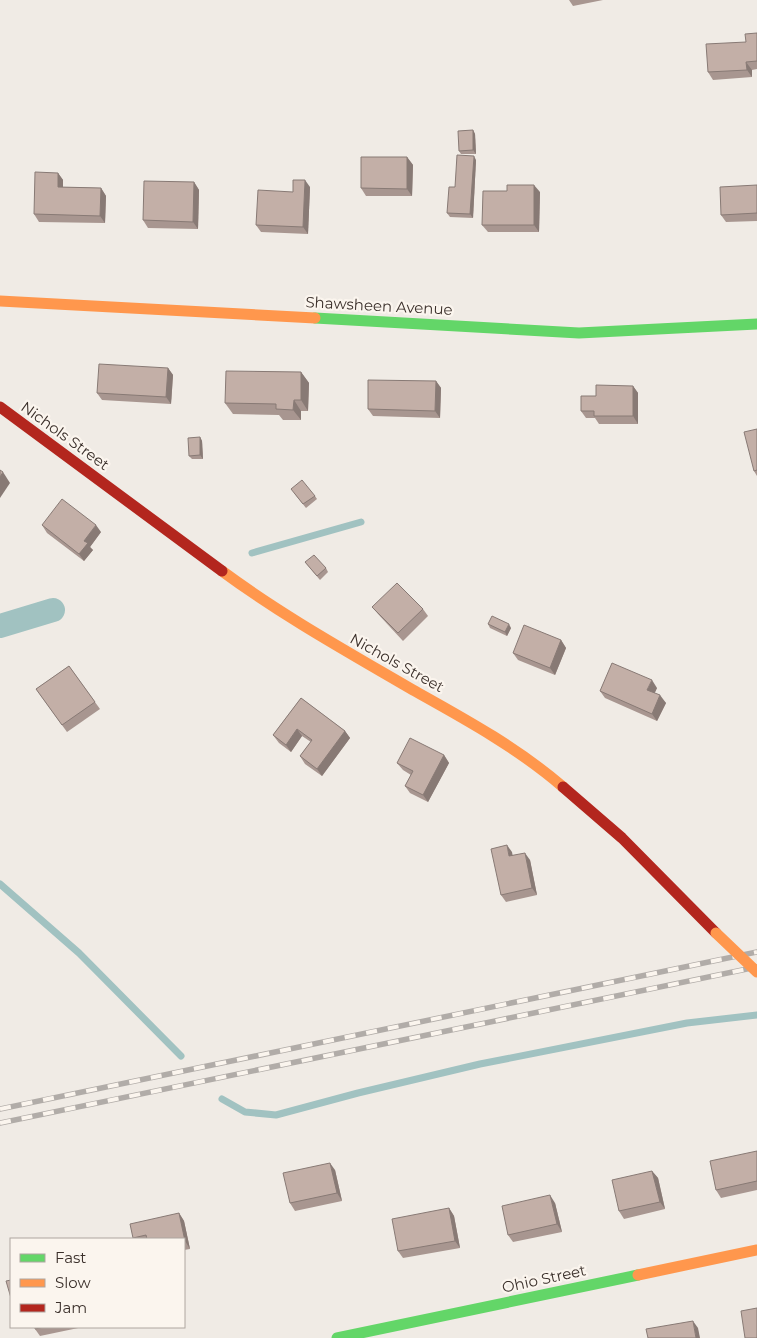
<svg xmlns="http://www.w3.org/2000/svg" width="757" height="1338" font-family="Montserrat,sans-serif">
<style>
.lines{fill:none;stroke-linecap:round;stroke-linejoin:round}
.stream{stroke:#a1c2c1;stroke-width:7}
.canal{stroke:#a1c2c1;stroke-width:24}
.fast{stroke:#63d668;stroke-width:11}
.slow{stroke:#ff974d;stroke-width:11}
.jam{stroke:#b3261e;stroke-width:11}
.rail-casing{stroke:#b1aca8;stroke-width:5.5}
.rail{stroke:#fbf5ee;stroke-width:4;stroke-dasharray:11;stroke-linecap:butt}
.slow-bridge{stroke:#ff974d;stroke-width:11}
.wall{fill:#a89690}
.shaded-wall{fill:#887a75}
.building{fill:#c3afa7;stroke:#887a75}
.labels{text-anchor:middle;stroke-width:4.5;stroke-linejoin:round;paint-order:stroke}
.street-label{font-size:15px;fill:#3b302b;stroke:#fbf5ee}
</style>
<rect width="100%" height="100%" fill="#f0ebe5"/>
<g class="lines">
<g class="stream">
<path d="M 252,553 L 361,522"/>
<path d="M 0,884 L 79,953 L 181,1056"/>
<path d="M 222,1099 L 245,1112 L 276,1115 L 358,1093 L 480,1064 L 687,1023 L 757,1015"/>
</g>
<path class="canal" d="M 0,626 L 53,610"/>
<g class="fast">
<path d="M 315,318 L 579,333 L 757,324"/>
<path d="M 337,1338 L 638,1275"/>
</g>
<g class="slow">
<path d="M 0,301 L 315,318"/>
<path d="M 222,571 C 283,616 348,652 413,690 C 465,719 518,748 563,787"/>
<path d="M 638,1275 L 757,1250"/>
</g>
<g class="jam">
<path d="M 0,407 L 222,571"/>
<path d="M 563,787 L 622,838 L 716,933"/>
</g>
<g class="rail-casing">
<g id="rail">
<path d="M 0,1109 L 757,952"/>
<path d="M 0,1123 L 757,967"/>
</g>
</g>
<use href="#rail" class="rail"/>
<path class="slow-bridge" d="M 716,933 L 757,972"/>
</g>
<g class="wall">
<path d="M 569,0 L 603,0 L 573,6 Z"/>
<path d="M 757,33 L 757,69 L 752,70 L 752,77 L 713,80 L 708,72 Z"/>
<path d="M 473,130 L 475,134 L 476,154 L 461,154 L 459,151 Z"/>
<path d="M 407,157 L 413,165 L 412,196 L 366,196 L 361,188 Z"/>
<path d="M 476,160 L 473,218 L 450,217 L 447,213 L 455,187 Z"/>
<path d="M 58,173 L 63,180 L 63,187 L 101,188 L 106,196 L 105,223 L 39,222 L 34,214 Z"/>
<path d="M 194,182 L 199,190 L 198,229 L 148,228 L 143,220 Z"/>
<path d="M 757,185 L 757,221 L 726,222 L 721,215 Z"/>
<path d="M 310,187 L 308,234 L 261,232 L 256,225 L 293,192 Z"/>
<path d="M 540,192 L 539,232 L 488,232 L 482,225 Z"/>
<path d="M 168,368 L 173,375 L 171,404 L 102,400 L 97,393 Z"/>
<path d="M 301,372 L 309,383 L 308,411 L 301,411 L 301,420 L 283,420 L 279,415 L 233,414 L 225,403 Z"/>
<path d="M 436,381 L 441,388 L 440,418 L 373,416 L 368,409 Z"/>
<path d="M 633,386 L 638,393 L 638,424 L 599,424 L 595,418 L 586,418 L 581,411 L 596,396 Z"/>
<path d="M 757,429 L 757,476 L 754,471 Z"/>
<path d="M 200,437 L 202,441 L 203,459 L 192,459 L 189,456 Z"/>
<path d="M 294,493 L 315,496 L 317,499 L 306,508 Z"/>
<path d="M 42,525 L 101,532 L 90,547 L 93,550 L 84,561 L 47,533 Z"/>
<path d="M 305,562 L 326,568 L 328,572 L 320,580 Z"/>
<path d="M 372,607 L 423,609 L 428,616 L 403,641 L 378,614 Z"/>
<path d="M 488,624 L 511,628 L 507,636 L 490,628 Z"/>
<path d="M 561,640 L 566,648 L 555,675 L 518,660 L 513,653 Z"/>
<path d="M 69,666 L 100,709 L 67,732 L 36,689 Z"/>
<path d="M 657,688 L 654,693 L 666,703 L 657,721 L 605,698 L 600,691 Z"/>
<path d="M 301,698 L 345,731 L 350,738 L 322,776 L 305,764 L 300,756 L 311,742 L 302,736 L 291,752 L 279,743 L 273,735 Z"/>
<path d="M 444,755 L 449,763 L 428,802 L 410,793 L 405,786 L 411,775 L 403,770 L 397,763 Z"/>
<path d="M 512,852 L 512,855 L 530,860 L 537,895 L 506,902 L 501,895 Z"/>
<path d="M 757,1151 L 757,1190 L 721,1198 L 716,1190 Z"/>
<path d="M 335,1170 L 342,1201 L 295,1211 L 290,1203 Z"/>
<path d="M 652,1171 L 658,1178 L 665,1209 L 624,1219 L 619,1211 Z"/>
<path d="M 555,1203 L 562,1232 L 513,1242 L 508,1235 Z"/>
<path d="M 449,1208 L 454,1216 L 460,1248 L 403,1258 L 398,1251 Z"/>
<path d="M 179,1213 L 184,1221 L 190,1249 L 184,1250 L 184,1239 L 134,1239 L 133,1238 Z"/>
<path d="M 35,1327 L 83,1327 L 40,1336 L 35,1329 Z"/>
</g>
<g class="shaded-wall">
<path d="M 746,62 L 752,70 L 752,77 L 747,70 Z"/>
<path d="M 473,130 L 475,134 L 476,154 L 473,150 Z"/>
<path d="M 474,156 L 476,160 L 473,218 L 470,214 Z"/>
<path d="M 407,157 L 413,165 L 412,196 L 407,189 Z"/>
<path d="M 58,173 L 63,180 L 63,195 L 58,187 Z"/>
<path d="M 305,180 L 310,187 L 308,234 L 303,227 Z"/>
<path d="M 194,182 L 199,190 L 198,229 L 193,222 Z"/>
<path d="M 534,185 L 540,192 L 539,232 L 534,225 Z"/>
<path d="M 101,188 L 106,196 L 105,223 L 100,216 Z"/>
<path d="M 168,368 L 173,375 L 171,404 L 166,397 Z"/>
<path d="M 301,372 L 309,383 L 308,411 L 301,400 Z"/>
<path d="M 436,381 L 441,388 L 440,418 L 435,411 Z"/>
<path d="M 633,386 L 638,393 L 638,424 L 633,416 Z"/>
<path d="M 294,400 L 301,411 L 301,420 L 293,410 Z"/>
<path d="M 200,437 L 202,441 L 203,459 L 200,455 Z"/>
<path d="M 3,472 L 10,483 L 0,498 L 0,477 Z"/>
<path d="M 96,525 L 101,532 L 90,547 L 93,550 L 84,561 L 79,554 L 84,541 Z"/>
<path d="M 509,624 L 511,628 L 507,636 L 505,632 Z"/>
<path d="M 561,640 L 566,648 L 555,675 L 550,668 Z"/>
<path d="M 652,680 L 657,688 L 653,697 L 647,690 Z"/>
<path d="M 660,695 L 666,703 L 657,721 L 652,714 Z"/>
<path d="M 297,729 L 302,736 L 291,752 L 286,745 Z"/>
<path d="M 345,731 L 350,738 L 322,776 L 317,769 Z"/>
<path d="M 444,755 L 449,763 L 428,802 L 423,795 Z"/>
<path d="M 507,845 L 512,852 L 514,863 L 509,856 Z"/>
<path d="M 525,853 L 530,860 L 537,895 L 532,888 Z"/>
<path d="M 330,1163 L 335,1170 L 342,1201 L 337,1193 Z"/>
<path d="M 652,1171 L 658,1178 L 665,1209 L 660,1202 Z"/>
<path d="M 550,1195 L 555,1203 L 562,1232 L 557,1224 Z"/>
<path d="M 449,1208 L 454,1216 L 460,1248 L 455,1241 Z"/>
<path d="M 179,1213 L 184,1221 L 190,1249 L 185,1241 Z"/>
<path d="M 693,1321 L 698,1328 L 700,1338 L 696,1338 Z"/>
</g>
<g class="building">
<path d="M 757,33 L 757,61 L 746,62 L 747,70 L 708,72 L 706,44 L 746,42 L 745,34 Z"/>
<path d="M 473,130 L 473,150 L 459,151 L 458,131 Z"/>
<path d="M 457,155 L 474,156 L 470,214 L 447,213 L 449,187 L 455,187 Z"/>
<path d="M 361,157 L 407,157 L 407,189 L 361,188 Z"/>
<path d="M 35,172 L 58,173 L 58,187 L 101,188 L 100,216 L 34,214 Z"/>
<path d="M 293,180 L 305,180 L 303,227 L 256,225 L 258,190 L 293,192 Z"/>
<path d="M 144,181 L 194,182 L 193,222 L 143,220 Z"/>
<path d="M 507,185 L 534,185 L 534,225 L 482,225 L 483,191 L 507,191 Z"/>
<path d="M 757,185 L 757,213 L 721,215 L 720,187 Z"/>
<path d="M 99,364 L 168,368 L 166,397 L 97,393 Z"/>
<path d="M 226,371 L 301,372 L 301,400 L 294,400 L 293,410 L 276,409 L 276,404 L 225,403 Z"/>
<path d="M 368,380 L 436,381 L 435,411 L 368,409 Z"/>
<path d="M 596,385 L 633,386 L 633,416 L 594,416 L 594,411 L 581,411 L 581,396 L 596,396 Z"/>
<path d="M 757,429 L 757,470 L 754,471 L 744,432 Z"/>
<path d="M 200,437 L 200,455 L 189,456 L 188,438 Z"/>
<path d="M 0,470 L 3,472 L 0,477 Z"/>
<path d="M 302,480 L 315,496 L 303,504 L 291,489 Z"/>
<path d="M 62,499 L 96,525 L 84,541 L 88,543 L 79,554 L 42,525 Z"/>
<path d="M 314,555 L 326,568 L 317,576 L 305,562 Z"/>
<path d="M 397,583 L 423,609 L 398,633 L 372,607 Z"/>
<path d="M 492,616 L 509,624 L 505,632 L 488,624 Z"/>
<path d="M 524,625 L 561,640 L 550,668 L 513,653 Z"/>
<path d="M 612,663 L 652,680 L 647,690 L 660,695 L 652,714 L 600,691 Z"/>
<path d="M 69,666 L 95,702 L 62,725 L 36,689 Z"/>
<path d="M 301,698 L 345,731 L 317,769 L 300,756 L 312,740 L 297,729 L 286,745 L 273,735 Z"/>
<path d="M 410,738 L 444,755 L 423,795 L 405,786 L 413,771 L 397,763 Z"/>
<path d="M 507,845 L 509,856 L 525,853 L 532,888 L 501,895 L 491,849 Z"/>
<path d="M 757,1151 L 757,1181 L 716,1190 L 710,1161 Z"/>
<path d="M 330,1163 L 337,1193 L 290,1203 L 283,1173 Z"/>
<path d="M 652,1171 L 660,1202 L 619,1211 L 612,1180 Z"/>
<path d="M 550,1195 L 557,1224 L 508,1235 L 502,1206 Z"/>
<path d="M 449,1208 L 455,1241 L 398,1251 L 392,1219 Z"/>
<path d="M 179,1213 L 185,1241 L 184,1242 L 184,1239 L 147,1239 L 146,1235 L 133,1238 L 130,1224 Z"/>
<path d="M 11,1280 L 11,1298 L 6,1281 Z"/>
<path d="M 757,1308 L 757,1338 L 745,1338 L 741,1311 Z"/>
<path d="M 693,1321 L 696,1338 L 648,1338 L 646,1329 Z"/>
<path d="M 35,1327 L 44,1327 L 35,1329 Z"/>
</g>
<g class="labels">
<g class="street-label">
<text transform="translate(379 306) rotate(3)" y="5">Shawsheen Avenue</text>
<text transform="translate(65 436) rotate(36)" y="5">Nichols Street</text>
<text transform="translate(397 663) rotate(29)" y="5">Nichols Street</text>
<text transform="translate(544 1279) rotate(-12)" y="5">Ohio Street</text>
</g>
</g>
<rect x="10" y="1238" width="175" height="90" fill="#fbf5ee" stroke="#aea6a0"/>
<rect x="20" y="1254" width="25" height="8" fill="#63d668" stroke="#aea6a0"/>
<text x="55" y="1263" font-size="15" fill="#3b302b">Fast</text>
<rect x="20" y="1279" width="25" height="8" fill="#ff974d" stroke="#aea6a0"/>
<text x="55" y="1288" font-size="15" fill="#3b302b">Slow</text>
<rect x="20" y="1304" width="25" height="8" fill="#b3261e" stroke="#aea6a0"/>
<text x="55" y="1313" font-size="15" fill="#3b302b">Jam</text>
</svg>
